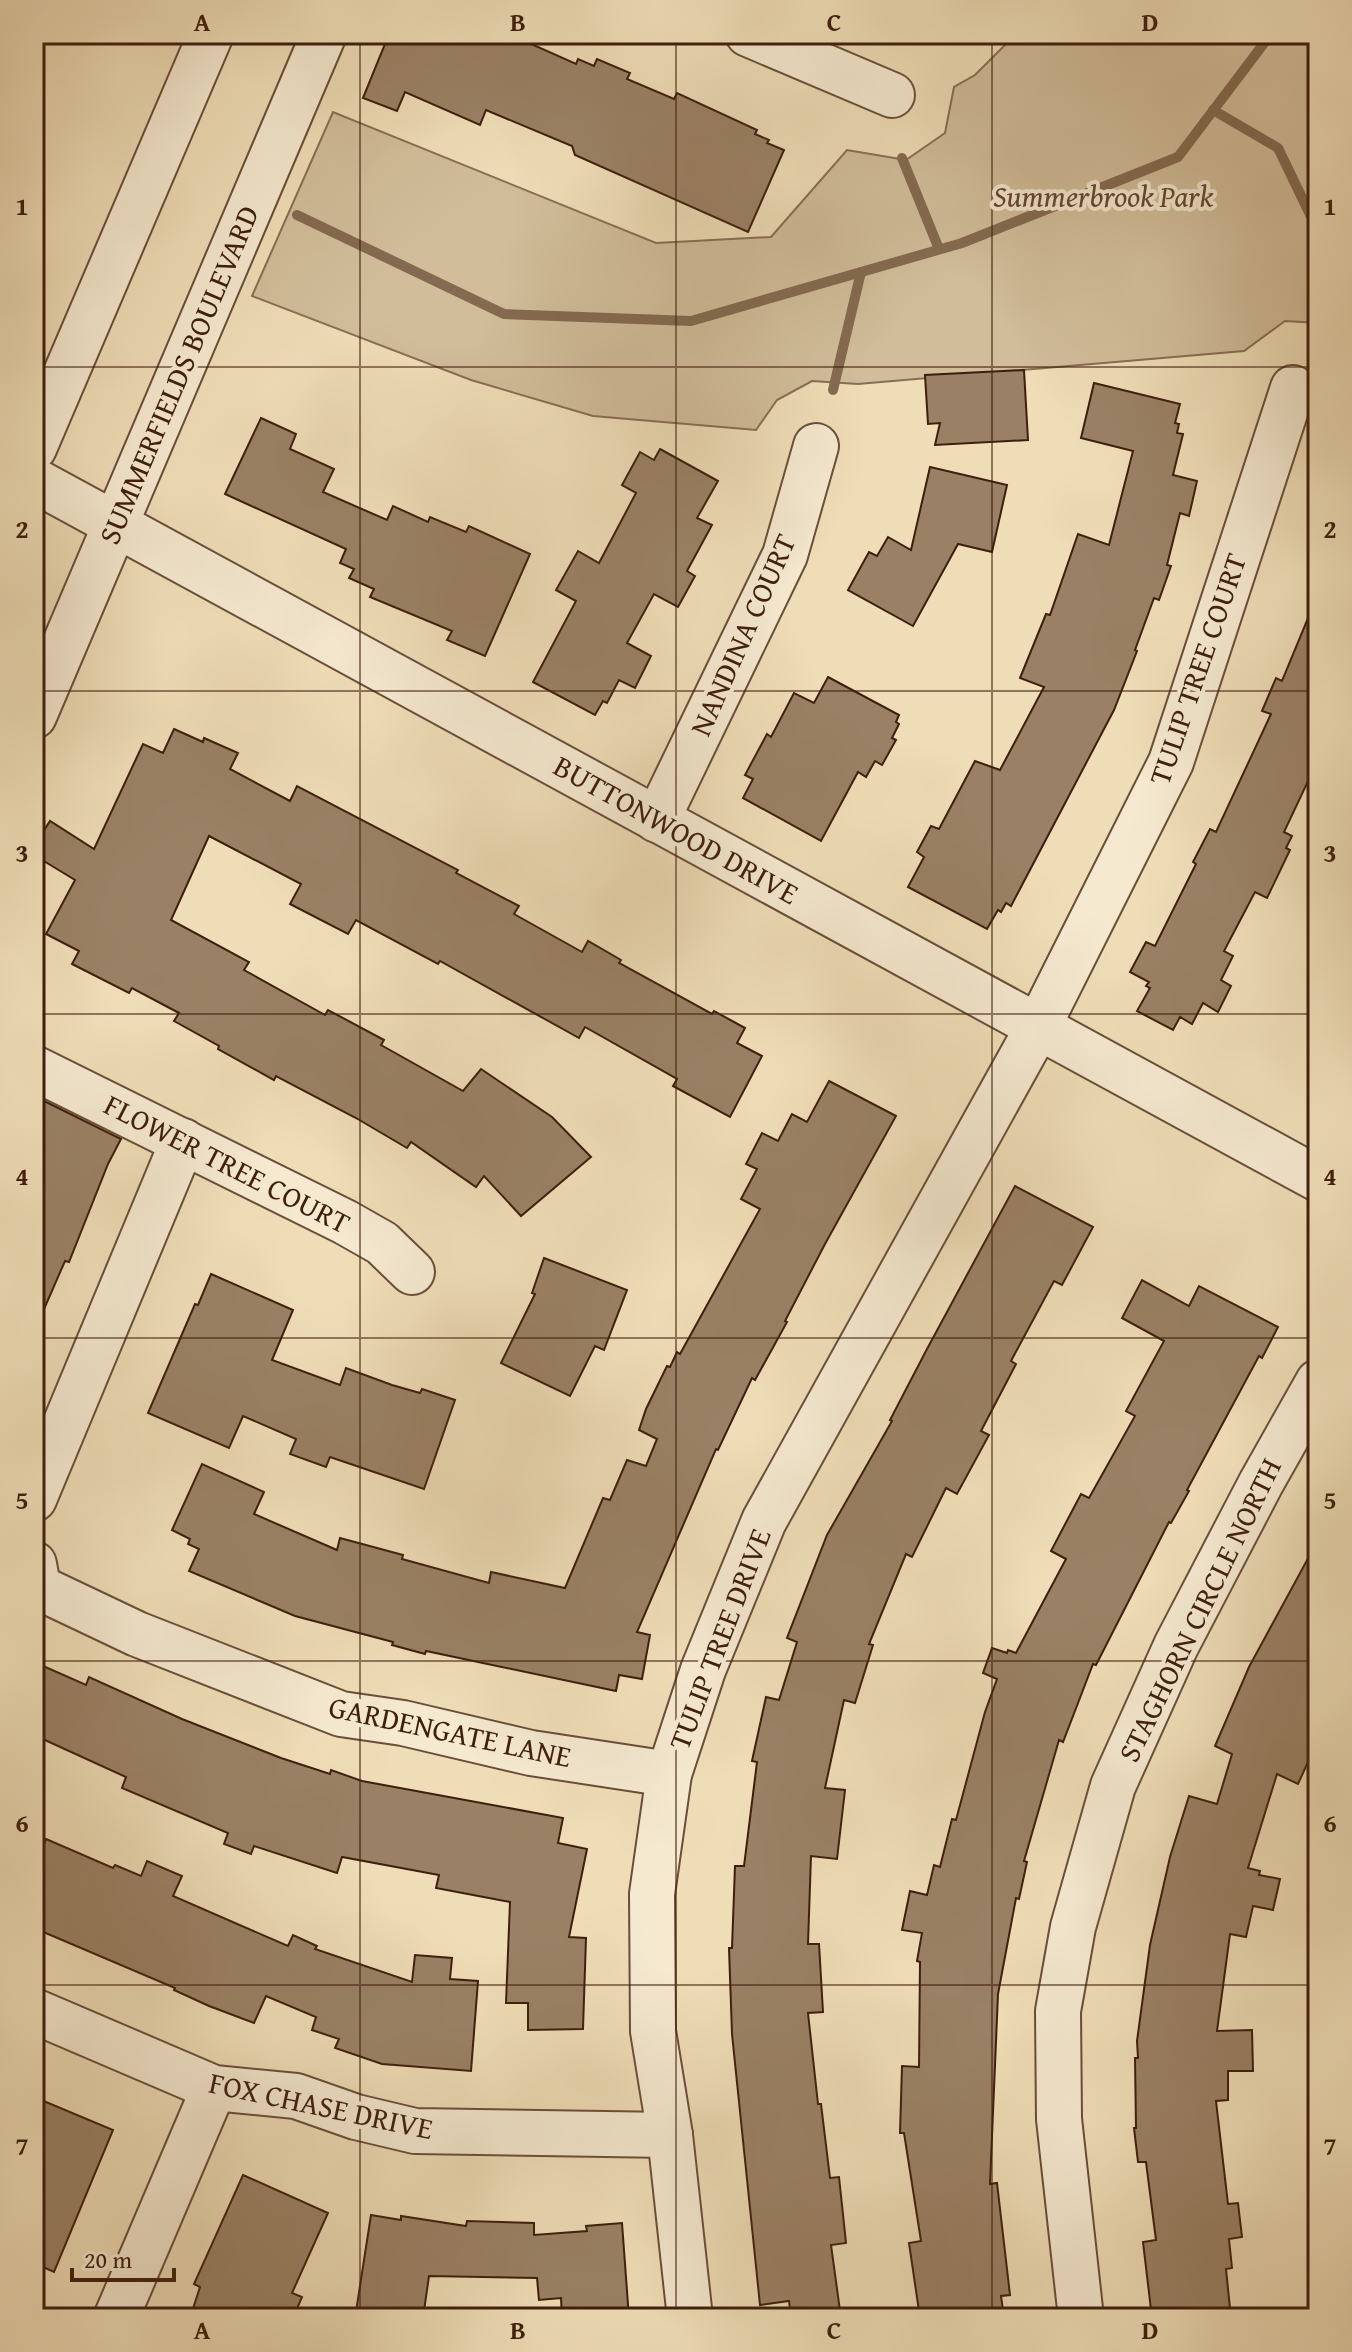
<svg xmlns="http://www.w3.org/2000/svg" width="1352" height="2352" font-family="'Gentium Book Plus',serif">
<style>
.green{fill:#d1bd9a;stroke:#886e54;stroke-width:2}
.lines{fill:none;stroke-linecap:round;stroke-linejoin:round}
.stream{stroke:#846a50;stroke-width:10}
.building{fill:#9a8165;stroke:#3e1e0d;stroke-width:2}
.minor-casing{stroke:#6a4e38;stroke-width:48}
.minor{stroke:#f5e9d0;stroke-width:44}
.grid{fill:none;stroke:#3e1e0d;stroke-width:2;stroke-opacity:0.55}
.labels{text-anchor:middle;stroke-width:8;stroke-linejoin:round;paint-order:stroke}
.park-label{font-size:30px;font-style:italic;fill:#634630;stroke:#f5e9d0}
.street-label{font-size:30px;fill:#3e1e0d;stroke:#f5e9d0}
.neatline{fill:none;stroke:#3e1e0d;stroke-width:3}
.grid-label{font-size:26px;text-anchor:middle;font-weight:bold;fill:#3e1e0d}
</style>
<rect width="100%" height="100%" fill="#efddb7"/>
<filter id="stains"><feTurbulence type="fractalNoise" baseFrequency=".0025" numOctaves="4"/><feColorMatrix values="0 0 0 0 .2 0 0 0 0 .09 0 0 0 0 .02 0 0 0 .5 -.17"/></filter>
<radialGradient id="worn" r=".72"><stop offset=".6" stop-color="#630" stop-opacity="0"/><stop offset="1" stop-color="#630" stop-opacity=".3"/></radialGradient>
<path class="green" d="M 1016,34 L 1318,34 L 1318,323 L 1285,321 L 1244,351 L 858,384 L 812,381 L 777,400 L 756,430 L 593,416 L 471,380 L 252,296 L 333,112 L 656,243 L 771,237 L 847,150 L 906,160 L 945,133 L 954,87 L 975,75 Z"/>
<g class="lines">
<g class="stream">
<path d="M 1213,110 L 1278,148 L 1318,231"/>
<path d="M 902,158 L 939,249"/>
<path d="M 297,215 L 504,314 L 691,321 L 962,243 L 1178,157 L 1271,34"/>
<path d="M 833,390 L 861,272"/>
</g>
</g>
<g class="building">
<path d="M 389,34 L 509,34 L 576,64 L 578,59 L 594,66 L 597,59 L 630,73 L 627,79 L 674,99 L 677,93 L 757,130 L 755,134 L 769,140 L 767,143 L 784,150 L 748,232 L 575,155 L 572,146 L 486,110 L 480,125 L 405,92 L 397,111 L 363,98 Z"/>
<path d="M 1024,370 L 1028,440 L 935,445 L 940,423 L 928,424 L 925,375 Z"/>
<path d="M 1094,383 L 1180,404 L 1175,423 L 1179,424 L 1177,433 L 1183,434 L 1173,475 L 1197,481 L 1189,516 L 1180,513 L 1167,565 L 1171,566 L 1159,600 L 1154,598 L 1135,650 L 1137,651 L 1114,710 L 1011,906 L 1006,903 L 1001,912 L 998,910 L 987,929 L 908,887 L 924,857 L 917,852 L 931,826 L 939,829 L 975,761 L 1000,770 L 1044,687 L 1020,678 L 1046,614 L 1050,615 L 1078,534 L 1109,545 L 1133,451 L 1081,438 Z"/>
<path d="M 261,418 L 296,434 L 290,449 L 334,469 L 323,492 L 387,520 L 393,506 L 428,522 L 430,517 L 466,532 L 469,526 L 530,554 L 485,656 L 447,640 L 452,631 L 370,597 L 374,589 L 349,578 L 354,569 L 340,563 L 346,549 L 225,494 Z"/>
<path d="M 660,449 L 718,481 L 697,518 L 712,525 L 687,571 L 695,576 L 678,607 L 654,594 L 627,643 L 651,656 L 635,688 L 619,680 L 607,703 L 603,701 L 595,715 L 533,682 L 576,601 L 556,590 L 578,551 L 599,563 L 636,493 L 622,485 L 640,452 L 654,460 Z"/>
<path d="M 930,467 L 1007,485 L 992,552 L 958,544 L 913,626 L 848,590 L 869,552 L 877,556 L 888,537 L 911,550 Z"/>
<path d="M 1318,594 L 1318,760 L 1284,832 L 1292,836 L 1286,848 L 1290,850 L 1267,898 L 1255,892 L 1224,951 L 1233,956 L 1221,980 L 1231,986 L 1218,1012 L 1203,1003 L 1192,1024 L 1180,1017 L 1173,1030 L 1137,1011 L 1150,988 L 1146,986 L 1149,982 L 1130,972 L 1146,942 L 1155,946 L 1196,864 L 1193,862 L 1210,829 L 1216,832 L 1271,714 L 1262,711 L 1276,678 L 1282,681 Z"/>
<path d="M 828,677 L 899,715 L 896,722 L 899,724 L 892,738 L 896,740 L 882,765 L 875,761 L 866,777 L 858,772 L 821,841 L 743,798 L 753,779 L 745,775 L 767,734 L 771,737 L 794,693 L 814,703 Z"/>
<path d="M 174,729 L 203,742 L 204,738 L 238,753 L 230,769 L 290,801 L 297,786 L 458,870 L 456,873 L 519,906 L 514,914 L 582,952 L 588,941 L 621,960 L 619,963 L 712,1014 L 714,1011 L 745,1028 L 737,1043 L 762,1056 L 730,1117 L 673,1086 L 677,1079 L 585,1027 L 579,1038 L 440,961 L 438,964 L 356,920 L 348,934 L 290,904 L 301,884 L 209,836 L 171,920 L 249,962 L 244,970 L 325,1015 L 328,1010 L 384,1040 L 381,1045 L 463,1091 L 481,1069 L 552,1117 L 591,1157 L 521,1216 L 484,1176 L 476,1187 L 411,1142 L 407,1148 L 356,1118 L 276,1076 L 274,1080 L 218,1049 L 219,1046 L 174,1021 L 179,1013 L 132,988 L 129,993 L 72,964 L 79,951 L 46,934 L 75,880 L 34,855 L 34,846 L 50,821 L 94,849 L 143,744 L 163,753 Z"/>
<path d="M 829,1081 L 896,1116 L 825,1244 L 785,1321 L 787,1322 L 755,1380 L 752,1378 L 718,1450 L 716,1449 L 637,1632 L 650,1635 L 642,1679 L 619,1675 L 616,1691 L 426,1651 L 425,1654 L 392,1645 L 393,1642 L 295,1616 L 189,1571 L 199,1549 L 188,1544 L 190,1539 L 172,1530 L 202,1464 L 264,1492 L 254,1514 L 337,1550 L 340,1538 L 403,1555 L 402,1559 L 489,1583 L 491,1572 L 565,1588 L 603,1498 L 610,1500 L 627,1460 L 646,1466 L 657,1439 L 639,1430 L 646,1409 L 667,1366 L 670,1367 L 677,1352 L 680,1354 L 760,1209 L 741,1199 L 757,1169 L 746,1164 L 762,1133 L 778,1141 L 792,1114 L 807,1122 Z"/>
<path d="M 34,1096 L 121,1139 L 108,1164 L 69,1262 L 65,1261 L 34,1332 Z"/>
<path d="M 1015,1186 L 1093,1227 L 1062,1285 L 1054,1281 L 1011,1361 L 1016,1364 L 981,1431 L 989,1435 L 957,1494 L 946,1488 L 912,1557 L 906,1554 L 869,1644 L 873,1645 L 855,1703 L 844,1700 L 825,1788 L 845,1790 L 837,1859 L 811,1856 L 808,1944 L 819,1944 L 823,2012 L 808,2013 L 818,2104 L 821,2104 L 830,2178 L 839,2177 L 846,2243 L 831,2245 L 841,2318 L 791,2318 L 789,2301 L 760,2305 L 732,2034 L 729,1948 L 732,1948 L 735,1866 L 744,1866 L 757,1762 L 752,1761 L 766,1697 L 779,1700 L 797,1642 L 787,1638 L 827,1535 L 892,1421 L 890,1420 L 927,1349 Z"/>
<path d="M 544,1258 L 627,1290 L 604,1350 L 595,1346 L 570,1396 L 501,1363 L 535,1294 L 532,1293 Z"/>
<path d="M 211,1274 L 293,1310 L 272,1360 L 340,1385 L 346,1368 L 392,1385 L 420,1393 L 422,1389 L 455,1400 L 424,1489 L 330,1457 L 326,1467 L 290,1454 L 296,1439 L 243,1416 L 229,1448 L 148,1413 L 195,1304 L 198,1305 Z"/>
<path d="M 1142,1280 L 1189,1306 L 1199,1286 L 1278,1327 L 1262,1358 L 1259,1356 L 1187,1490 L 1189,1491 L 1171,1523 L 1169,1522 L 1096,1665 L 1093,1664 L 1063,1742 L 1059,1740 L 1024,1861 L 1027,1862 L 1019,1899 L 1016,1898 L 998,1994 L 990,2184 L 997,2183 L 1010,2295 L 1001,2296 L 1004,2318 L 920,2318 L 909,2243 L 921,2241 L 904,2133 L 900,2133 L 902,2066 L 919,2067 L 920,1962 L 917,1961 L 922,1933 L 902,1930 L 910,1891 L 927,1895 L 934,1865 L 940,1867 L 952,1819 L 956,1820 L 985,1712 L 997,1679 L 983,1673 L 992,1648 L 1007,1653 L 1008,1650 L 1016,1653 L 1066,1559 L 1051,1551 L 1081,1494 L 1089,1498 L 1135,1416 L 1126,1411 L 1164,1341 L 1122,1318 Z"/>
<path d="M 1318,1540 L 1318,1740 L 1298,1784 L 1277,1774 L 1248,1868 L 1260,1871 L 1259,1875 L 1280,1879 L 1273,1910 L 1253,1906 L 1246,1937 L 1230,1934 L 1217,2031 L 1252,2030 L 1253,2071 L 1228,2071 L 1228,2100 L 1216,2101 L 1228,2204 L 1238,2203 L 1242,2237 L 1229,2239 L 1232,2268 L 1226,2269 L 1231,2318 L 1152,2318 L 1143,2242 L 1156,2240 L 1146,2162 L 1138,2162 L 1134,2128 L 1136,2128 L 1135,2058 L 1138,2058 L 1137,2041 L 1150,1945 L 1170,1857 L 1189,1796 L 1217,1804 L 1232,1754 L 1215,1746 L 1249,1667 Z"/>
<path d="M 34,1662 L 86,1685 L 89,1677 L 182,1719 L 281,1758 L 330,1774 L 331,1770 L 362,1781 L 563,1818 L 558,1843 L 587,1849 L 569,1937 L 586,1938 L 583,2029 L 528,2030 L 528,2003 L 506,2003 L 510,1902 L 436,1888 L 439,1875 L 342,1857 L 337,1873 L 254,1846 L 251,1854 L 224,1844 L 228,1833 L 122,1788 L 126,1777 L 34,1735 Z"/>
<path d="M 46,1839 L 113,1868 L 115,1865 L 141,1876 L 147,1861 L 182,1876 L 173,1896 L 288,1946 L 293,1935 L 317,1946 L 315,1949 L 412,1982 L 415,1955 L 452,1958 L 450,1979 L 478,1981 L 471,2071 L 382,2064 L 335,2048 L 339,2039 L 312,2030 L 316,2017 L 266,1996 L 254,2023 L 209,2006 L 174,1990 L 175,1988 L 34,1928 L 34,1867 Z"/>
<path d="M 34,2097 L 113,2130 L 54,2272 L 34,2263 Z"/>
<path d="M 243,2175 L 328,2213 L 292,2293 L 302,2297 L 293,2318 L 190,2318 L 200,2287 L 194,2284 Z"/>
<path d="M 371,2215 L 401,2220 L 401,2216 L 466,2226 L 467,2221 L 534,2223 L 534,2235 L 587,2231 L 586,2226 L 622,2223 L 629,2318 L 562,2318 L 561,2298 L 539,2300 L 537,2278 L 429,2276 L 423,2318 L 355,2318 Z"/>
</g>
<g class="lines">
<g class="minor-casing">
<g id="minor">
<path d="M 748,34 L 892,95"/>
<path d="M 34,448 L 211,34"/>
<path d="M 34,480 L 1318,1179"/>
<path d="M 34,716 L 324,34"/>
<path d="M 657,820 L 785,555 L 816,446"/>
<path d="M 34,1068 L 345,1222 L 382,1243 L 412,1272"/>
<path d="M 34,1499 L 183,1141"/>
<path d="M 34,1564 L 38,1587 L 137,1634 L 341,1714 L 403,1723 L 531,1753 L 669,1774"/>
<path d="M 34,2011 L 214,2088 L 296,2096 L 356,2117 L 415,2131 L 670,2135"/>
<path d="M 116,2318 L 214,2088"/>
<path d="M 690,2318 L 670,2135 L 653,2031 L 652,1894 L 669,1774 L 703,1670 L 764,1521 L 1038,1027 L 1171,762 L 1293,388"/>
<path d="M 1081,2318 L 1059,2119 L 1058,2011 L 1073,1927 L 1113,1786 L 1176,1646 L 1261,1483 L 1318,1382"/>
</g>
</g>
<use href="#minor" class="minor"/>
</g>
<path class="grid" d="M 360,34 L 360,2318M 676,34 L 676,2318M 992,34 L 992,2318M 34,367 L 1318,367M 34,691 L 1318,691M 34,1014 L 1318,1014M 34,1338 L 1318,1338M 34,1661 L 1318,1661M 34,1985 L 1318,1985"/>
<g class="labels">
<g class="park-label">
<text x="1103" y="207">Summerbrook Park</text>
</g>
<g class="street-label">
<text transform="translate(179 375) rotate(-67)" y="10">SUMMERFIELDS BOULEVARD</text>
<text transform="translate(743 635) rotate(-66)" y="10">NANDINA COURT</text>
<text transform="translate(1198 669) rotate(-71)" y="10">TULIP TREE COURT</text>
<text transform="translate(676 830) rotate(29)" y="10">BUTTONWOOD DRIVE</text>
<text transform="translate(227 1164) rotate(27)" y="10">FLOWER TREE COURT</text>
<text transform="translate(1200 1610) rotate(-64)" y="10">STAGHORN CIRCLE NORTH</text>
<text transform="translate(720 1639) rotate(-69)" y="10">TULIP TREE DRIVE</text>
<text transform="translate(450 1732) rotate(12)" y="10">GARDENGATE LANE</text>
<text transform="translate(321 2106) rotate(12)" y="10">FOX CHASE DRIVE</text>
</g>
</g>
<rect width="1352" height="2352" fill="none" stroke="#efddb7" stroke-width="88"/>
<path d="M72 2268v12h102v-12" fill="none" stroke="#3e1e0d" stroke-width="4"/>
<text x="84" y="2268" font-size="24" fill="#3e1e0d" stroke="#f5e9d0" stroke-width="6" paint-order="stroke">20 m</text>
<rect x="44" y="44" width="1264" height="2264" class="neatline"/>
<g class="grid-label">
<text x="202" y="31">A</text>
<text x="518" y="31">B</text>
<text x="834" y="31">C</text>
<text x="1150" y="31">D</text>
<text x="22" y="215">1</text>
<text x="1330" y="215">1</text>
<text x="22" y="538">2</text>
<text x="1330" y="538">2</text>
<text x="22" y="862">3</text>
<text x="1330" y="862">3</text>
<text x="22" y="1185">4</text>
<text x="1330" y="1185">4</text>
<text x="22" y="1509">5</text>
<text x="1330" y="1509">5</text>
<text x="22" y="1832">6</text>
<text x="1330" y="1832">6</text>
<text x="22" y="2155">7</text>
<text x="1330" y="2155">7</text>
<text x="202" y="2339">A</text>
<text x="518" y="2339">B</text>
<text x="834" y="2339">C</text>
<text x="1150" y="2339">D</text>
</g>
<rect width="100%" height="100%" filter="url(#stains)"/>
<rect width="100%" height="100%" fill="url(#worn)"/>
</svg>
